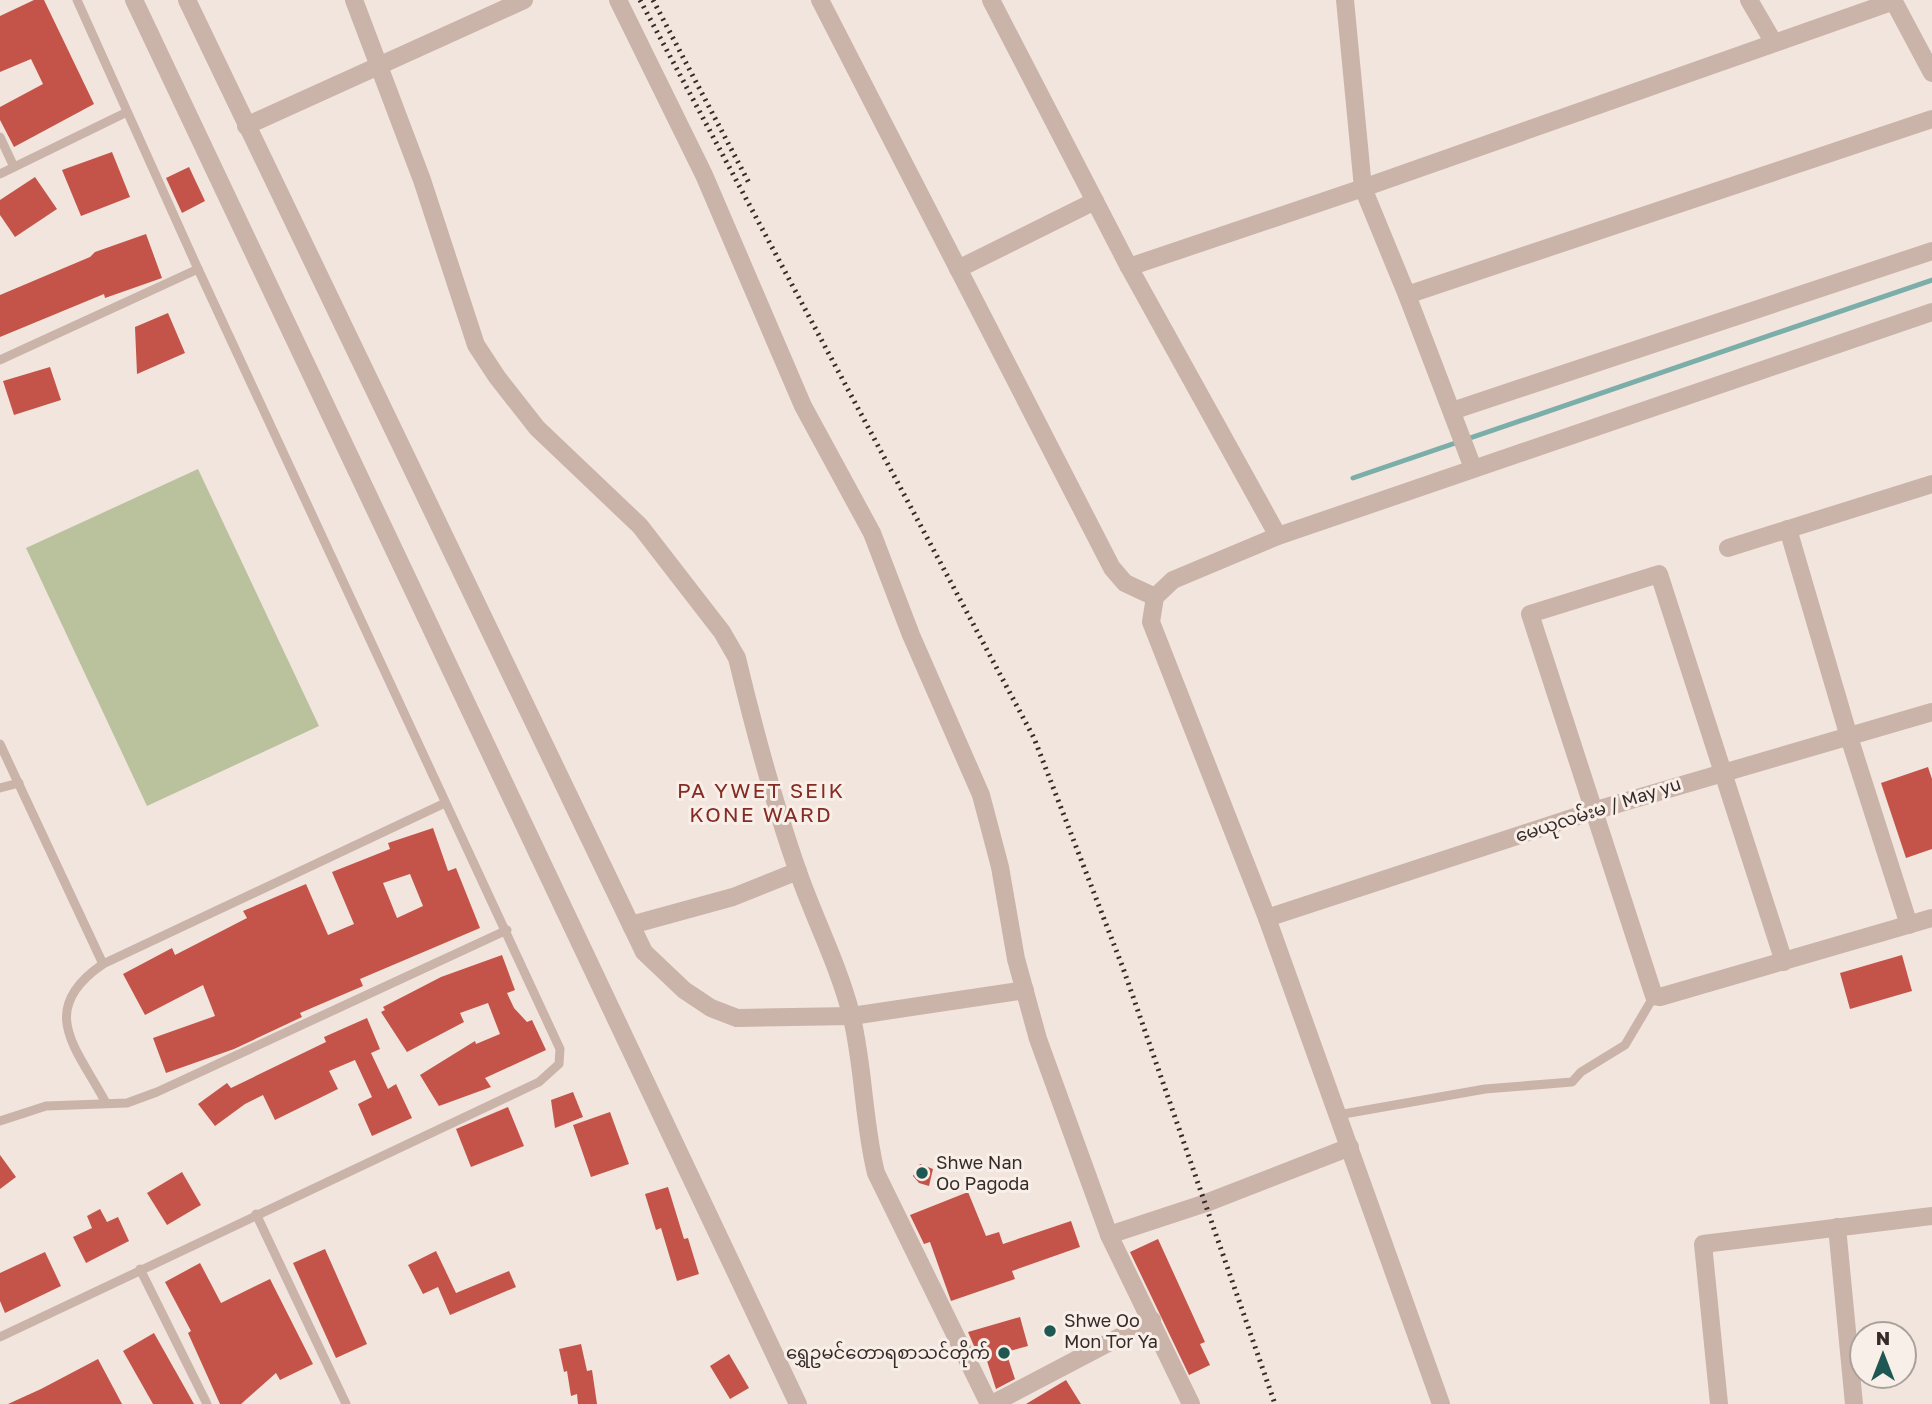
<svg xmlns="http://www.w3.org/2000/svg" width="1932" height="1404" font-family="'Golos Text','Noto Sans Myanmar',sans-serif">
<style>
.pitch{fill:#bac19d}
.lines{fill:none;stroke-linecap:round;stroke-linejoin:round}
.stream{stroke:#7caea9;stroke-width:5}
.building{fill:#c45449;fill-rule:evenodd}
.service{stroke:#cab3a9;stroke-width:9}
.minor{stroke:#cab3a9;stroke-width:18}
.rail{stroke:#372b29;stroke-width:5;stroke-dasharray:2 5;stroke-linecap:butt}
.poi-dot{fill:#1f5853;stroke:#f9efe9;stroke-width:2.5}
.labels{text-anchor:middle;stroke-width:6;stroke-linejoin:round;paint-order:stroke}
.street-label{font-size:18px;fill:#372b29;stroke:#f9efe9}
.poi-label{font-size:18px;fill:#372b29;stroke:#f9efe9;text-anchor:start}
.quarter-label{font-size:21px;letter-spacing:2px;fill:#842b23;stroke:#f9efe9}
</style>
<rect width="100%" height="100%" fill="#f2e5dd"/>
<path class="pitch" d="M 198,469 L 319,726 L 147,806 L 26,548 Z"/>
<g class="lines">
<path class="stream" d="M 1353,478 L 1932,280"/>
</g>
<g class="building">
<path d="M 34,0 L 44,0 L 94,104 L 14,147 L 0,120 L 0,107 L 43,84 L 31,59 L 0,72 L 0,16 Z"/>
<path d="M 112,152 L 130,197 L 81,216 L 62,170 Z"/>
<path d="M 189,167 L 205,201 L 182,213 L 166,178 Z"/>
<path d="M 35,177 L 57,209 L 15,237 L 0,215 L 0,200 Z"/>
<path d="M 146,234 L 162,278 L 105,298 L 104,294 L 0,337 L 0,295 L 90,257 L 95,252 Z"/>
<path d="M 168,313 L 185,353 L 137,374 L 135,327 Z"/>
<path d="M 50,367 L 61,400 L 14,415 L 3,381 Z"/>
<path d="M 1928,767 L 1932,779 L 1932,849 L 1906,858 L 1881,783 Z"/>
<path d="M 433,828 L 448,871 L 456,868 L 480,928 L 360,979 L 363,986 L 300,1013 L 302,1017 L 234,1049 L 166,1073 L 153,1038 L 215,1016 L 203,985 L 145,1015 L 123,974 L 172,948 L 175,955 L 247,918 L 243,911 L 306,884 L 328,935 L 354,924 L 332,872 L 390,849 L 388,843 ZM 410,874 L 423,906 L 397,918 L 383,883 Z"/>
<path d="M 502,955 L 515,990 L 507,993 L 514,1008 L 527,1022 L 532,1020 L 546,1050 L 485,1078 L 491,1087 L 439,1106 L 420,1075 L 475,1041 L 476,1044 L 500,1034 L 488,1003 L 460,1013 L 464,1022 L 407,1052 L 381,1012 L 385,1010 L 383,1007 L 441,977 Z"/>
<path d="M 1902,955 L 1912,991 L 1850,1009 L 1840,973 Z"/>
<path d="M 367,1018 L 380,1049 L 371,1053 L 388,1089 L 396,1084 L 412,1118 L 372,1136 L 358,1104 L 372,1097 L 355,1060 L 329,1071 L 338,1089 L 275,1120 L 263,1095 L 245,1104 L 215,1126 L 198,1104 L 227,1083 L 231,1088 L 326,1042 L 324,1037 Z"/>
<path d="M 573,1092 L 583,1117 L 555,1128 L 551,1100 Z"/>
<path d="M 508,1107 L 524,1146 L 471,1167 L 456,1129 Z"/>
<path d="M 610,1112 L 629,1164 L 591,1177 L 573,1125 Z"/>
<path d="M 0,1155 L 16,1177 L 0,1189 Z"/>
<path d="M 920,1164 L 933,1169 L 929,1186 L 919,1183 L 913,1176 Z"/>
<path d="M 182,1172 L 201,1205 L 167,1225 L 147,1193 Z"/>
<path d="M 668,1187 L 684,1239 L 688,1238 L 699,1274 L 677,1281 L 661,1228 L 656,1230 L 645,1194 Z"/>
<path d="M 968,1192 L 986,1236 L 999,1232 L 1003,1244 L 1071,1221 L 1080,1247 L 1012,1271 L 1015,1279 L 951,1301 L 930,1242 L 924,1244 L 910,1215 Z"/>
<path d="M 100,1209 L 107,1222 L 118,1217 L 129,1241 L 86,1263 L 73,1237 L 92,1228 L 87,1216 Z"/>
<path d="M 1158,1239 L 1205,1342 L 1200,1344 L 1210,1365 L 1189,1375 L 1130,1252 Z"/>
<path d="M 325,1249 L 367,1344 L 336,1358 L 293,1263 Z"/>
<path d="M 436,1251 L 456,1293 L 509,1271 L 516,1287 L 450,1315 L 438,1287 L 423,1294 L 408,1265 Z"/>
<path d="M 45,1252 L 61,1286 L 5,1313 L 0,1301 L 0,1273 Z"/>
<path d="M 200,1263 L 221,1303 L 270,1279 L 313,1364 L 280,1380 L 276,1373 L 241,1404 L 220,1404 L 188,1333 L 191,1331 L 165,1282 Z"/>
<path d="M 1020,1317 L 1028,1346 L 1006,1352 L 1015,1379 L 996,1389 L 986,1358 L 980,1360 L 968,1332 Z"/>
<path d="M 154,1333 L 194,1404 L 153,1404 L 123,1351 Z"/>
<path d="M 581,1344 L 587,1371 L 592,1370 L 597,1404 L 578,1404 L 577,1394 L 571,1396 L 567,1371 L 564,1372 L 559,1349 Z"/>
<path d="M 729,1354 L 749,1388 L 730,1399 L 710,1366 Z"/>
<path d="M 98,1359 L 122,1404 L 8,1404 L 41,1389 Z"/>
<path d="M 1066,1380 L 1081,1404 L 1026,1404 Z"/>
</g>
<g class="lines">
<g class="service">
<path d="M 0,137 L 14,167"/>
<path d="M 0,174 L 127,112"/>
<path d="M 0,360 L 198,269"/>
<path d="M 0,744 L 103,964"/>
<path d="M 0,788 L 19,783"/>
<path d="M 106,1103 C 76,1047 36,1010 103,964 L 445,803"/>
<path d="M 1338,1115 L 1485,1089 L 1572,1082 L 1581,1072 L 1625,1045 L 1654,996"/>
<path d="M 0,1121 L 46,1106 L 127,1103 L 157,1092 L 507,930"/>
<path d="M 256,1214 L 346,1404"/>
<path d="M 140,1269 L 207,1404"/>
<path d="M 0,1337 L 539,1082 L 559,1064 L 560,1049 L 198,269 L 77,0"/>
</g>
<g class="minor">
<path d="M 134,0 L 798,1404"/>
<path d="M 187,0 L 644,952 L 684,990 L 711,1008 L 737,1018 L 852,1016 L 1025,990"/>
<path d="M 354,0 L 422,180 L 476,345 L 497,377 L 537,428 L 640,526 L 722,632 L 737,658 C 754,729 773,800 797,869 C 814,918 838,964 851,1014 C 864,1066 863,1121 876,1173 L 989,1404"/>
<path d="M 618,0 L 704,175 L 803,406 L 872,533 L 911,635 L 981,795 L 1000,867 L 1016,959 L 1038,1039 L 1109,1235 L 1191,1404"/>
<path d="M 820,0 L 1112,568 L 1125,583 L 1155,597"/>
<path d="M 991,0 L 1129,267 L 1278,536"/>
<path d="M 1345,0 L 1363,188 L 1407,295 L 1473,468"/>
<path d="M 1749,0 L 1774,43"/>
<path d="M 1893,0 L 1932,73"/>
<path d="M 246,126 L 524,0"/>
<path d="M 1129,267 L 1363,188 L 1894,1"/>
<path d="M 958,269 L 1095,201"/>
<path d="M 1407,295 L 1932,119"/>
<path d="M 1452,411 L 1932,251"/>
<path d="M 1788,529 L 1849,737 L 1909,925"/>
<path d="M 1728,548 L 1932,484"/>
<path d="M 1267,918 L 1593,811 L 1932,712"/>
<path d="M 631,925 L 733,897 L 798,871"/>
<path d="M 1784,962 L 1659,574 L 1530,614 L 1654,996 L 1660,997 L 1932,918"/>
<path d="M 1837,1227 L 1854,1404"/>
<path d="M 1109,1235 L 1206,1203 L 1350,1147"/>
<path d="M 992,1404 L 1152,1320"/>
<path d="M 1441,1404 L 1267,918 L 1151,622 L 1155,597 L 1173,580 L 1278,536 L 1932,312"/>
<path d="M 1719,1404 L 1703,1244 L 1932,1216"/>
</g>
<g class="rail">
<path d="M 640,0 L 1034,738 L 1123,968 L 1275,1404"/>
<path d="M 653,0 L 749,183"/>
</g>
</g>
<g class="poi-dot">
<circle cx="922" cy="1173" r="7"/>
<circle cx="1050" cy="1331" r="7"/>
<circle cx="1004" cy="1353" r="7"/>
</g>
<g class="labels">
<g class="street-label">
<text transform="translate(1598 810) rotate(-18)" y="6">မေယုလမ်းမ / May yu</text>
</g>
<g class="poi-label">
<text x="936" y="1169">Shwe Nan<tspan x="936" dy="21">Oo Pagoda</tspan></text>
<text x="1064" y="1327">Shwe Oo<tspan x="1064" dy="21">Mon Tor Ya</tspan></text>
<text x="990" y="1359" text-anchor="end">ရွှေဥမင်တောရစာသင်တိုက်</text>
</g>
<g class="quarter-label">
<text x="761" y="798">PA YWET SEIK<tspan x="761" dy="24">KONE WARD</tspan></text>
</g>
</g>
<g transform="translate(1883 1355)"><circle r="33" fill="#f9efe9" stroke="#aba19c" stroke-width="2"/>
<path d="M0-5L12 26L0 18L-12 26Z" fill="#1f5853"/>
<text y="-10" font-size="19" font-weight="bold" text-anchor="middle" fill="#372b29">N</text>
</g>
</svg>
